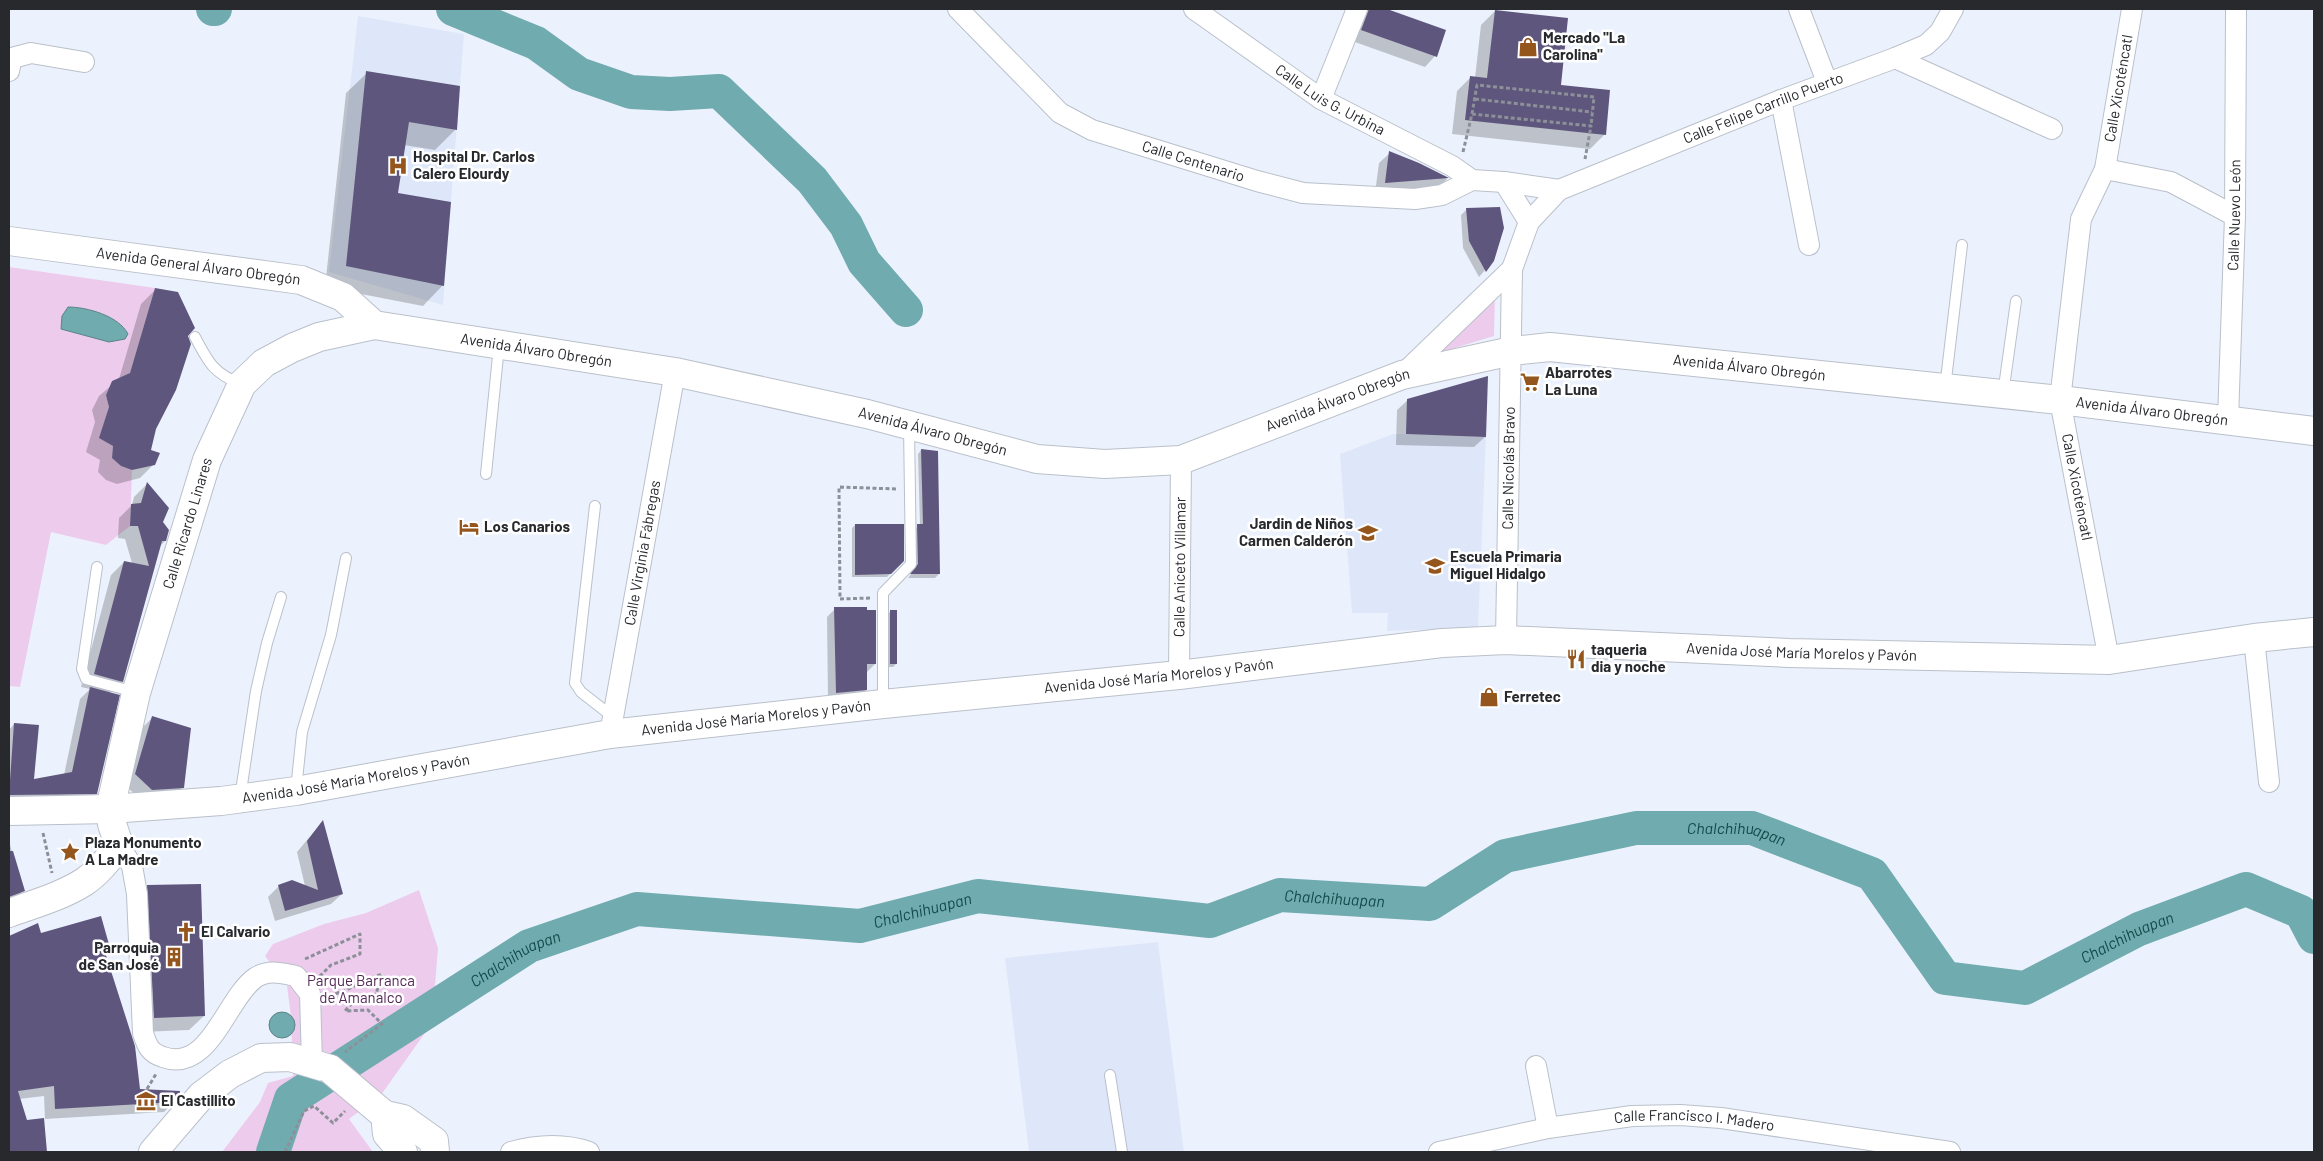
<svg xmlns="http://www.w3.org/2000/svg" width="2323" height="1161" font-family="Barlow,sans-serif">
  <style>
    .built { fill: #dee7f9 }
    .green { fill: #edcbed }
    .water { fill: #70abaf; stroke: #5a8488 }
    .shadow { fill: #0003 }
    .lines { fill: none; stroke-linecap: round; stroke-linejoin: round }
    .river { stroke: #70abaf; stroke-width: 34 }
    .building { fill: #5f567d }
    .lane-casing { stroke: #bac0ca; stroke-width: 12 }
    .street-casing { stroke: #bac0ca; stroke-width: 22 }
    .secondary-casing { stroke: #bac0ca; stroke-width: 30 }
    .primary-casing { stroke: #bac0ca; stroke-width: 30 }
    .path { stroke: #8c9098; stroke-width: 3; stroke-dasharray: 4 2.5; stroke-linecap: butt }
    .lane { stroke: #fff; stroke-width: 10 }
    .street { stroke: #fff; stroke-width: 20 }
    .secondary { stroke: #fff; stroke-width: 28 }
    .primary { stroke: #fff; stroke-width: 28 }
    .secondary-bridge-casing { stroke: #bac0ca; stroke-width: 30; stroke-linecap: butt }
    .secondary-bridge { stroke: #fff; stroke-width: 28 }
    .labels { text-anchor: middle; stroke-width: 5; stroke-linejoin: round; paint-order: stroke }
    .poi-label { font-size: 15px; font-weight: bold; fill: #27292d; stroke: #fff; text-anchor: start }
    .street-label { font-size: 15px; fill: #27292d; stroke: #fff }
    .park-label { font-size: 15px; fill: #542956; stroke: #fff }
    .water-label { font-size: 16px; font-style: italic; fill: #13494c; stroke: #fff }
  </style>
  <rect width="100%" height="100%" fill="#ecf2fd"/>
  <path class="built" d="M 358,16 L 464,34 L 443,305 L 329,272 Z
    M 1393,434 L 1486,437 L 1478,628 L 1387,631 L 1388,613 L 1352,613 L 1340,454 Z
    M 1158,942 L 1184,1152 L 1029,1152 L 1005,958 Z"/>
  <path class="green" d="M 9,267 L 155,288 L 130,373 L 112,381 L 106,394 L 109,407 L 100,437 L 113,446 L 112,458 L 121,466 L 132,470 L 130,526 L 106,545 L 51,532 L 20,687 L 9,686 Z
    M 1495,294 L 1494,336 L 1435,354 Z
    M 419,890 L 438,948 L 432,1023 L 381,1095 L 349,1119 L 373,1152 L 222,1152 L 260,1102 L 268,1083 L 293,1076 L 291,1017 L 286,978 L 277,972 L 265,956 L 273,944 L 324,924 L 366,913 Z"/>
  <path class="water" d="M 68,307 C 87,307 119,316 128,334 L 125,339 L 109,342 L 61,329 L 62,316 Z
    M269 1025a13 13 0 1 1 26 0a13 13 0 1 1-26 0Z"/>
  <path class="shadow" d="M 1366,9 L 1383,9 L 1445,31 L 1435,56 L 1425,67 L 1352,41 Z
    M 1495,11 L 1604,135 L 1590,149 L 1452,134 L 1457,91 L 1471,77 L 1475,78 L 1481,25 Z
    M 367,73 L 459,87 L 455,130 L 435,150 L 404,145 L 397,194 L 443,285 L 423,306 L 325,287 L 346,93 Z
    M 1390,153 L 1419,164 L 1447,179 L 1437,189 L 1375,193 L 1379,163 Z
    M 1467,209 L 1493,261 L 1479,277 L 1463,248 L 1461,215 Z
    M 155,290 L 187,336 L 155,428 L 149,451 L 154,464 L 140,478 L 117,484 L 106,480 L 98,472 L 100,460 L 86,452 L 95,422 L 92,410 L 99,396 L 119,379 L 141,304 Z
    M 1408,400 L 1485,437 L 1474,447 L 1396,445 L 1397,410 Z
    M 921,450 L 939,574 L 935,578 L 908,578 L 915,569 L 914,529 L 920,525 L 918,454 Z
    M 147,484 L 162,522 L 165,541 L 160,546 L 122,681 L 109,694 L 96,793 L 85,804 L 9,805 L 9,730 L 14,724 L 33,781 L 64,775 L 80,699 L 90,689 L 81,687 L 111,575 L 124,562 L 132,563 L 125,539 L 118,538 L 119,518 L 132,505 L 134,497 Z
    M 855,525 L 903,561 L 887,577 L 852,577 L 852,528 Z
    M 835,609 L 875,664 L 867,672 L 866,690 L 857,698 L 828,701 L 827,617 Z
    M 890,612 L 896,664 L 893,667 L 887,667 L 887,615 Z
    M 152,718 L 183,787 L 172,798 L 141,800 L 125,785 L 142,728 Z
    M 322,822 L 342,894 L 331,904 L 275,921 L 268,897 L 279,886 L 305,886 L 297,852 Z
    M 9,841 L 23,891 L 9,903 Z
    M 148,886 L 204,1016 L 189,1030 L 141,1032 L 134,900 Z
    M 37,925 L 40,934 L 108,948 L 104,952 L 139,1090 L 175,1101 L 164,1112 L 45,1119 L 44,1096 L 19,1099 L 26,1121 L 43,1120 L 46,1152 L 9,1152 L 9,937 Z"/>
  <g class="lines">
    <g class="river">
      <path d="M 213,9 L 215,9"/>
      <path d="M 453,9 L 536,43 L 579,74 L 631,92 L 670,94 L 719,91 L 812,180 L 846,225 L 864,262 L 906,310"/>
      <path id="s1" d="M 273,1152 L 291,1099 L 529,946 L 637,909 L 860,926 L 978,896 L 1210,921 L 1280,895 L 1430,904 L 1505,856 L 1636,828 L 1752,828 L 1872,874 L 1945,978 L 2025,988 L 2139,929 L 2246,889 L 2301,912 L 2314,937"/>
    </g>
  </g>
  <path class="building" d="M 1369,9 L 1387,9 L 1446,30 L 1437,57 L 1361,30 Z
    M 1495,10 L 1568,18 L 1561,85 L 1610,90 L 1606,135 L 1465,120 L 1470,76 L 1487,78 Z
    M 366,71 L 460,86 L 457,130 L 409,122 L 398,193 L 451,202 L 444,286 L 346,266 Z
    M 1389,151 L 1419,163 L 1449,178 L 1385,183 Z
    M 1500,207 L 1504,228 L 1494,261 L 1486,272 L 1469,241 L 1466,208 Z
    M 155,288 L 178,292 L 195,328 L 188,336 L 191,344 L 176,390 L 156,429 L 151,450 L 160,453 L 155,465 L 132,470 L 121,466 L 112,458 L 113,446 L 99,438 L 109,407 L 106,395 L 112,381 L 130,373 Z
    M 1488,376 L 1486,437 L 1406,434 L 1407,399 Z
    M 921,449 L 938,451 L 940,574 L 910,574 L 918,564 L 917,524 L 923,524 Z
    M 147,482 L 169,508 L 163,522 L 169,530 L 166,541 L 162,541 L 123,682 L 94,674 L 124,561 L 149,566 L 138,526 L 130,526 L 131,504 L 141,503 Z
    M 855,524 L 904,524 L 904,561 L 891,574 L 855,575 Z
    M 834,607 L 867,607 L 867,610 L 876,610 L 876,664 L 867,664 L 867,690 L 836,693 Z
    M 890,610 L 897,610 L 897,664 L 890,664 Z
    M 90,687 L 120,695 L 97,794 L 9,795 L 14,723 L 39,725 L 34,779 L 72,772 Z
    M 152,716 L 191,728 L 184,788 L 152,790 L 135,774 Z
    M 323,820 L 343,894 L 285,911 L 278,885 L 292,880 L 318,890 L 307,841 Z
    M 9,851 L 13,851 L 25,891 L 9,897 Z
    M 201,884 L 205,1016 L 154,1018 L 147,885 Z
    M 101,916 L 110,948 L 104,949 L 135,1046 L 140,1089 L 180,1091 L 180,1096 L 176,1102 L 55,1109 L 54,1086 L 18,1091 L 27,1120 L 44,1118 L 47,1152 L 9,1152 L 9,936 L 38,923 L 41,933 Z"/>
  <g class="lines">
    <defs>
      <path id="lane" d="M 195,337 C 208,362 214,374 241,384
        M 1945,388 L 1962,245
        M 2003,394 L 2016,301
        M 486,474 L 499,346
        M 595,506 L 575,683 L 581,692 L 613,717
        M 97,567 L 82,669 L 86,679 L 135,692
        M 883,703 L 883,593 L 911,564 L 909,426
        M 296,790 L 302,732 L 331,635 L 346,558
        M 240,798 L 256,691 L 267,643 L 281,597
        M 1110,1075 L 1122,1152"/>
      <g id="street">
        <path id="s2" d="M 958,9 L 1060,113 L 1092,130 L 1257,181 L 1303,193 L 1415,199 L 1442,195 L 1472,180 L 1504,182 L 1559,190"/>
        <path id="s3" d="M 1194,9 L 1321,99 L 1452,166 L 1472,180"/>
        <path d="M 1799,9 L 1827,82"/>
        <path d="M 1895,58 L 2052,129"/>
        <path d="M 9,71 L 12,58 L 31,53 L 84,62"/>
        <path d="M 1321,99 L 1357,9"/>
        <path d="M 1781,100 L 1809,245"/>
        <path d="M 2105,169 L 2171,182 L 2235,216"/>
        <path d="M 1504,182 L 1529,222"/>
        <path d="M 1402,375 L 1512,269"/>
        <path id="s4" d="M 2228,420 L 2235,216 L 2236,9"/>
        <path d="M 2254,638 L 2269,782"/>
        <path id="s5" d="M 1506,640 L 1512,269 L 1529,222 L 1559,190 L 1781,100 L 1895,58 L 1926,45 L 1940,32 L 1953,9"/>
        <path id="s6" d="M 2109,660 L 2060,400 L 2081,219 L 2105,169 L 2132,9"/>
        <path id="s7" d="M 1179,675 L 1181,460"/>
        <path id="s8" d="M 610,734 L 675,372"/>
        <path d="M 119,845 L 132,866 L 137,894 L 143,1033 C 147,1046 150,1053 163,1057 C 209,1074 226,999 255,978 C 268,969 281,973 296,976 L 310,994 L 312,1062"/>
        <path d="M 1536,1066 L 1548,1128"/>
        <path d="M 511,1152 C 537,1145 563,1143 589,1152"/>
        <path id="s9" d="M 1439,1152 L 1548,1128 L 1632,1116 L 1680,1115 L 1721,1118 L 1950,1152"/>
      </g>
      <g id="secondary">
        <path id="s10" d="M 9,913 C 34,904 62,896 84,882 C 99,872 109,858 119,845 L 112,824 L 110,809 L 136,693 L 207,460 L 242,384 L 264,363 L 292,348 L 319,337 L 374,325"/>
        <path d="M 381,1112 L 385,1115 L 403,1119 L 434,1141 L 435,1152"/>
        <path d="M 385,1115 L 387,1134 L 403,1152"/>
        <path d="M 153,1152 L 201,1096 L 230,1074 L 261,1058 L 290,1057 L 330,1069"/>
      </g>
      <g id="primary">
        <path id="s11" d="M 9,241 L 301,280 L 343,297 L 374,325 L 675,372 L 867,414 L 1037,459 L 1105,464 L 1181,460 L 1402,375 L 1512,351 L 1550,347 L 2060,400 L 2314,431"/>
        <path id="s12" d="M 9,811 L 110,809 L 221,801 L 296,791 L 610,734 L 883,704 L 1179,675 L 1442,643 L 1506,640 L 1789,653 L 2109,660 L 2254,638 L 2314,632"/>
      </g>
    </defs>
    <use href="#lane" class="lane-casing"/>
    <use href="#street" class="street-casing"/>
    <use href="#secondary" class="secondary-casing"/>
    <use href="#primary" class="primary-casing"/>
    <path class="path" d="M 1475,99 L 1592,112
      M 1472,114 L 1477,85 L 1594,97 L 1591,126
      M 1463,152 L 1472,114 L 1591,126 L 1585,159
      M 870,598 L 840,599 L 839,487 L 897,489
      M 43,833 L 52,873
      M 305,959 L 360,934 L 360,954 L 331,965 L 319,977
      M 329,995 C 348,992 363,980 382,974 L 376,994 L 355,1000 L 345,1011 L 368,1010 L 382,1024 L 345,1052
      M 147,1089 L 156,1074
      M 285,1152 L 304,1111 L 314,1106 L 333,1123 L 345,1111"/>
    <use href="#lane" class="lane"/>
    <use href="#street" class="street"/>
    <use href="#secondary" class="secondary"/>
    <use href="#primary" class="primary"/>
    <defs>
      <path id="secondary-bridge" d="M 330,1069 L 381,1112"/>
    </defs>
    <use href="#secondary-bridge" class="secondary-bridge-casing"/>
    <use href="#secondary-bridge" class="secondary-bridge"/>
  </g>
  <defs>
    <symbol id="shop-bare" viewBox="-9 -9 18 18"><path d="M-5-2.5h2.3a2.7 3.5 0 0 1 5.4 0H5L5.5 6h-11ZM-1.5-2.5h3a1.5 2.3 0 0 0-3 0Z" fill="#94561c" stroke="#fff" stroke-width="2.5" paint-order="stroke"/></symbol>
    <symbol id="hospital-bare" viewBox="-9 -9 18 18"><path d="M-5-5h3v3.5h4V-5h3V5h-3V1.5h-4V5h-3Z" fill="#94561c" stroke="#fff" stroke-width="2.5" paint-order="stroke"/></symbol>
    <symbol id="supermarket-bare" viewBox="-9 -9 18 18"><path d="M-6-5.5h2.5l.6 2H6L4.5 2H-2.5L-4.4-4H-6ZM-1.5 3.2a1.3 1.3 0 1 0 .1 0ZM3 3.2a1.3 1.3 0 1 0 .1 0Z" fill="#94561c" stroke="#fff" stroke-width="2.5" paint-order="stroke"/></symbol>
    <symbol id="hotel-bare" viewBox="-9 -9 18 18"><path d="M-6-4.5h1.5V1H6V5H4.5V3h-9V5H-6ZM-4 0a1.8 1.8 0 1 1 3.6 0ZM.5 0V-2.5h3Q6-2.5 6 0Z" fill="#94561c" stroke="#fff" stroke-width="2.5" paint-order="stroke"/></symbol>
    <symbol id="school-bare" viewBox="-9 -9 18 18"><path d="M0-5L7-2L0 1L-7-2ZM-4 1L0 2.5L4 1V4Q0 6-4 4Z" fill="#94561c" stroke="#fff" stroke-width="2.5" paint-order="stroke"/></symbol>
    <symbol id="restaurant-bare" viewBox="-9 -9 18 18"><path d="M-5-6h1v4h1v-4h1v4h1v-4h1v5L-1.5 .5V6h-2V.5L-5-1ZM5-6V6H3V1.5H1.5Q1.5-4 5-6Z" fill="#94561c" stroke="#fff" stroke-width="2.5" paint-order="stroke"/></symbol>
    <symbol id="sight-bare" viewBox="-9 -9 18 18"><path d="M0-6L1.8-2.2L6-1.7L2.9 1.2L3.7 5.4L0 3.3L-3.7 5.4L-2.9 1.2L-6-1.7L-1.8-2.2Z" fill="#94561c" stroke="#fff" stroke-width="2.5" paint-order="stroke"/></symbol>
    <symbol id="church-bare" viewBox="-9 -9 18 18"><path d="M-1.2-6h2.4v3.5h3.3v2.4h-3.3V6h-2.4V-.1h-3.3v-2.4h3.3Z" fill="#94561c" stroke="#fff" stroke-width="2.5" paint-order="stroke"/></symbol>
    <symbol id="building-bare" viewBox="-9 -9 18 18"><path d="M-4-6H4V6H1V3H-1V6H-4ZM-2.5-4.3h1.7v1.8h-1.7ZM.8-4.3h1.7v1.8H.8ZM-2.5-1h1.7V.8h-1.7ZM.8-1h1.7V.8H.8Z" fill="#94561c" stroke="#fff" stroke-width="2.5" paint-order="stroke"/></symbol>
    <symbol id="museum-bare" viewBox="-9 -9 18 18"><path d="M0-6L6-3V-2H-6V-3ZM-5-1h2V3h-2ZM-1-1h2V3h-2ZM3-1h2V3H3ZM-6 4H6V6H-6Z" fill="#94561c" stroke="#fff" stroke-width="2.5" paint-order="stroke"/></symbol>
  </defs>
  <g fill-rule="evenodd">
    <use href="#shop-bare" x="1514" y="33" width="28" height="28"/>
    <use href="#hospital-bare" x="384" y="152" width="28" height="28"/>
    <use href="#supermarket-bare" x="1516" y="368" width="28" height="28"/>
    <use href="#hotel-bare" x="455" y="513" width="28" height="28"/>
    <use href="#school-bare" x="1354" y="519" width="28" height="28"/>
    <use href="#school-bare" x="1421" y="552" width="28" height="28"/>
    <use href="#restaurant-bare" x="1562" y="645" width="28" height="28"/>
    <use href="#shop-bare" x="1475" y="683" width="28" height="28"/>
    <use href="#sight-bare" x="56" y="838" width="28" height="28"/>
    <use href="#church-bare" x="172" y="918" width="28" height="28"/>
    <use href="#building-bare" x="160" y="943" width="28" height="28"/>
    <use href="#museum-bare" x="132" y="1087" width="28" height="28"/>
  </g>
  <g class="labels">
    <g class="poi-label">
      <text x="1543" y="43">Mercado "La<tspan x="1543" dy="17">Carolina"</tspan></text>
      <text x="413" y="162">Hospital Dr. Carlos<tspan x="413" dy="17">Calero Elourdy</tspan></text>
      <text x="1545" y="378">Abarrotes<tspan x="1545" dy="17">La Luna</tspan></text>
      <text x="1353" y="529" text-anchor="end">Jardin de Niños<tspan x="1353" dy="17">Carmen Calderón</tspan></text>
      <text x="484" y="532">Los Canarios</text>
      <text x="1450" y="562">Escuela Primaria<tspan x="1450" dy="17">Miguel Hidalgo</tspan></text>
      <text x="1591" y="655">taqueria<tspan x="1591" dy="17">dia y noche</tspan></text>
      <text x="1504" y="702">Ferretec</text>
      <text x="85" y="848">Plaza Monumento<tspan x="85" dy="17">A La Madre</tspan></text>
      <text x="201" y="937">El Calvario</text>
      <text x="159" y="953" text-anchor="end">Parroquia<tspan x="159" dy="17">de San José</tspan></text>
      <text x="161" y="1106">El Castillito</text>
    </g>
    <g class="street-label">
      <text dy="5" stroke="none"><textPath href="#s6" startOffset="584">Calle Xicoténcatl</textPath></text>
      <text dy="5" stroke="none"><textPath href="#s3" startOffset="164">Calle Luis G. Urbina</textPath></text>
      <text dy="5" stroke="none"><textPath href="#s5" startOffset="685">Calle Felipe Carrillo Puerto</textPath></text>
      <text dy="5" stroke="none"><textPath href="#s2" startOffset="288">Calle Centenario</textPath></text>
      <text dy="5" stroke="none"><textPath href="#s4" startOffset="205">Calle Nuevo León</textPath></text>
      <text dy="5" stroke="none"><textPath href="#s11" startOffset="191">Avenida General Álvaro Obregón</textPath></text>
      <text dy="5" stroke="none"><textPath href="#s11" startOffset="546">Avenida Álvaro Obregón</textPath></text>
      <text dy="5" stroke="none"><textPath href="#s11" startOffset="1791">Avenida Álvaro Obregón</textPath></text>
      <text dy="5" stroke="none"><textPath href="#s11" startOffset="1371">Avenida Álvaro Obregón</textPath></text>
      <text dy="5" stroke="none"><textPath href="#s11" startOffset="2196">Avenida Álvaro Obregón</textPath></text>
      <text dy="5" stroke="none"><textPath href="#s11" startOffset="951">Avenida Álvaro Obregón</textPath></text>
      <text dy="5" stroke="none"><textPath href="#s5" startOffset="172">Calle Nicolás Bravo</textPath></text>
      <text transform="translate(2077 487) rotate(79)" y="5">Calle Xicoténcatl</text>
      <text dy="5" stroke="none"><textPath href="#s10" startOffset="466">Calle Ricardo Linares</textPath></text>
      <text dy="5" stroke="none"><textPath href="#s8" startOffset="184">Calle Virginia Fábregas</textPath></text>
      <text dy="5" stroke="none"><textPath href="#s7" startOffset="108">Calle Aniceto Villamar</textPath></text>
      <text dy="5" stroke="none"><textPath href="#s12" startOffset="1804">Avenida José María Morelos y Pavón</textPath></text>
      <text dy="5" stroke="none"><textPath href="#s12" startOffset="1159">Avenida José María Morelos y Pavón</textPath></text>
      <text dy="5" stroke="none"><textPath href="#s12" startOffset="754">Avenida José María Morelos y Pavón</textPath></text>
      <text dy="5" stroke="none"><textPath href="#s12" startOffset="349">Avenida José María Morelos y Pavón</textPath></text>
      <text dy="5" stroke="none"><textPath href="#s9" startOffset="259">Calle Francisco I. Madero</textPath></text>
    </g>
    <g class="park-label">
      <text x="361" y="986">Parque Barranca<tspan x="361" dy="17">de Amanalco</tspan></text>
    </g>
    <g class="water-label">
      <text dy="6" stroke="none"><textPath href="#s1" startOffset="1581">Chalchihuapan</textPath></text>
      <text dy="6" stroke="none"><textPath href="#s1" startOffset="1161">Chalchihuapan</textPath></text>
      <text dy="6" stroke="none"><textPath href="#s1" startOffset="741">Chalchihuapan</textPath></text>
      <text dy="6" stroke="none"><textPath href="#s1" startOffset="2046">Chalchihuapan</textPath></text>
      <text dy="6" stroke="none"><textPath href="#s1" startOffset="321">Chalchihuapan</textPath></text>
    </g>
  </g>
  <rect width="2323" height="1161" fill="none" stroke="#27292d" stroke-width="20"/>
</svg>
